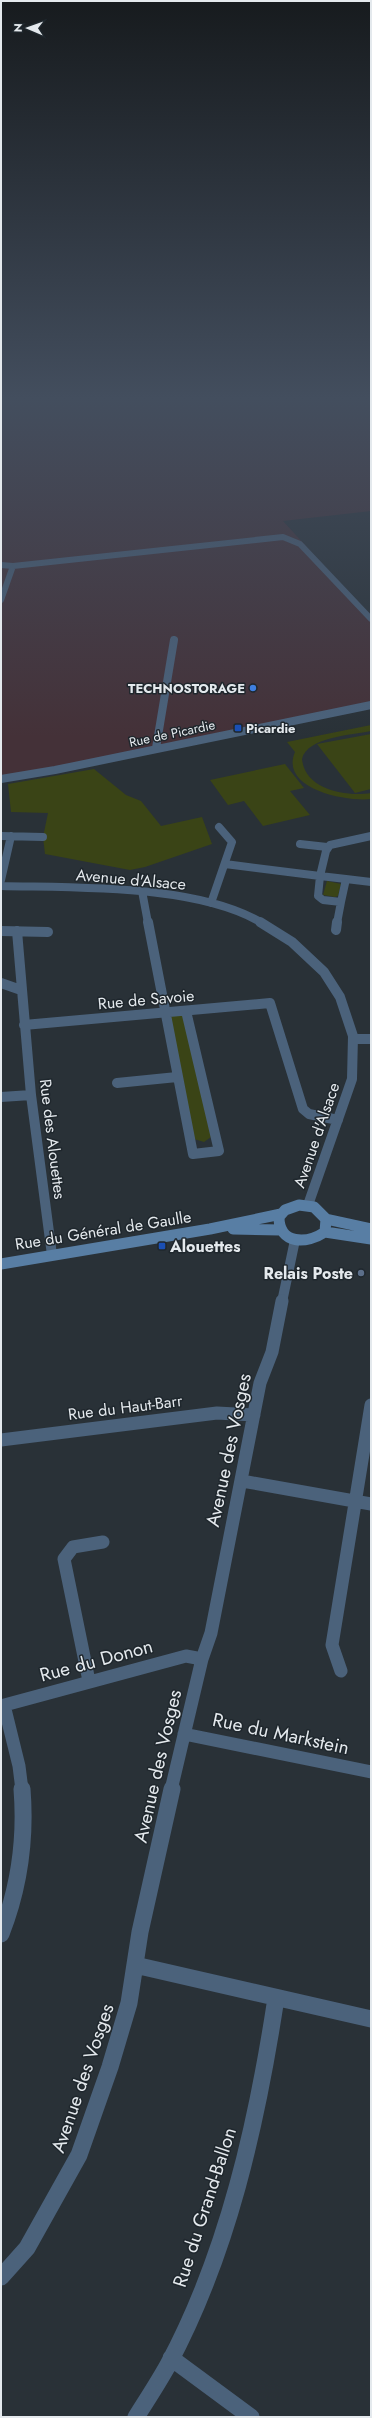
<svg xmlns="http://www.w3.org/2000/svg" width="372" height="2418" font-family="Jost,sans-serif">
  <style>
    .industrial { fill: #443138 }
    .green { fill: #3a4416 }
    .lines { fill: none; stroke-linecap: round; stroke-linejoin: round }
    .street-far4 { stroke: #4b627b; stroke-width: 6 }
    .street-far3 { stroke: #4b627b; stroke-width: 8 }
    .street-far2 { stroke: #4b627b; stroke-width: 10 }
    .street-far1 { stroke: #4b627b; stroke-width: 13 }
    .street { stroke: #4b627b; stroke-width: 17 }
    .secondary { stroke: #587ea4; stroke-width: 11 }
    .shop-dot { fill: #3f7fe0; stroke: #1f272d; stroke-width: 1.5 }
    .transit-dot { fill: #1a4fb4; stroke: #1f272d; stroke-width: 1.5 }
    .service-dot { fill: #5c6f8a; stroke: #1f272d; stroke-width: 1.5 }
    .labels { text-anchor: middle; stroke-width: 3; stroke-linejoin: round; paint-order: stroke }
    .far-poi-label { font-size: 13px; font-weight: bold; fill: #e4e9ed; stroke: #1f272d; text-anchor: end }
    .far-street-label { font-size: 13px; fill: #e4e9ed; stroke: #1f272d }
    .street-label { font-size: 16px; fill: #e4e9ed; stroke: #1f272d }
    .poi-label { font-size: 16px; font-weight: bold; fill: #e4e9ed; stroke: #1f272d; text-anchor: start }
    .near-street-label { font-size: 19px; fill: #e4e9ed; stroke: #1f272d }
  </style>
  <rect width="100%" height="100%" fill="#293137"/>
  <path class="industrial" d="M 1,399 L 371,399 L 371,511 L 283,521 L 371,617 L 371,705 L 1,779 Z"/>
  <path class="green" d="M 371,725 L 371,731 C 352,735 307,737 302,759 C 305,790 346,797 371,793 L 371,799 C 347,802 279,789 295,752 L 287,742 Z
    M 371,734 L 371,789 L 355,793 L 317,744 Z
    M 285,764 L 304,788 L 290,791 L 310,815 L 263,826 L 244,801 L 228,805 L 210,780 Z
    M 94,769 L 126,795 L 141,801 L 161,826 L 202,817 L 212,844 L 145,867 L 130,870 L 45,854 L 43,837 L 48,813 L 11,812 L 8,784 Z
    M 327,881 L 341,884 L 338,896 L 335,897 L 323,895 Z
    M 173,1015 L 184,1016 L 211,1137 L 204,1142 L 194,1139 L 170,1018 Z"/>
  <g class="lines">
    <path class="street-far4" d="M 1,565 L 13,566 L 283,537 L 300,544 L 371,619
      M 1,600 L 13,566"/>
    <path class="street-far3" d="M 156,748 L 174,640
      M 1,779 L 55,770 L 371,705
      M 1,836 L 43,837
      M 300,844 L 327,847
      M 225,864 L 320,876 L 326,851 L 330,845 L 371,836
      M 320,876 L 346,879 L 341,902 L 323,900 L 318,896 Z
      M 346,879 L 371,882
      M 1,880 L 11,836
      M 1,886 C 76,888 197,884 262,923
      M 142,891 L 148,923
      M 211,903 L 232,842 L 219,827
      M 337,923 L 341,902"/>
    <path class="street-far2" d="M 148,922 L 193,1154 L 219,1151 L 186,1011
      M 260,922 L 292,942 L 324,972 L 340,997 L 353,1036 L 352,1079 L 308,1205
      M 336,930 L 337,922
      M 1,931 L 48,932
      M 17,931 L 31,1095 L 52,1255
      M 1,983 L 21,990
      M 24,1025 L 270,1003 L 303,1109 L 309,1114 L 338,1120
      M 354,1039 L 371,1039
      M 117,1083 L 177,1077
      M 1,1097 L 31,1095
      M 282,1302 L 295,1240"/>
    <path class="street-far1" d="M 1,1440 L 217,1413 L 254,1415
      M 242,1481 L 371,1504
      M 341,1671 L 332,1645 L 371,1405
      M 89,1681 L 64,1559 L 73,1547 L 103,1542
      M 4,1705 L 19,1766 L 22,1790
      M 1,1706 L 186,1656 L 202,1659
      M 184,1734 L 371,1772
      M 171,1790 L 202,1659 L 211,1633 L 260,1383 L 272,1352 L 282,1301"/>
    <path class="street" d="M 1,1934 C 19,1888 26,1839 22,1789
      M 135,1965 L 371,2019
      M 1,2277 L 27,2248 L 79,2155 L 110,2067 L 129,2003 L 140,1932 L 172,1789
      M 171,2358 L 251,2417
      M 136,2417 C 147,2400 158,2383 168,2365 C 228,2253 257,2123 276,1998"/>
    <path class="secondary" d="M 299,1205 L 314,1207 L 326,1219 L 325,1232 C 307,1244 279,1245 279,1217 L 285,1210 Z
      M 326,1219 L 371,1229
      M 233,1229 L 280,1230
      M 325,1232 L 371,1239
      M 1,1264 L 210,1229 L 281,1214"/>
  </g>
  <linearGradient id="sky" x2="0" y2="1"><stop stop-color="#171b1e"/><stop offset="0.54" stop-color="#434e5e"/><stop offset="1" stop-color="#434e5e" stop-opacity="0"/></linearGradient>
  <rect width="372" height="737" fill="url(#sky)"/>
  <circle class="shop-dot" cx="253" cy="688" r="4"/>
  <g class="transit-dot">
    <rect x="234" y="724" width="8" height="8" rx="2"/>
    <rect x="158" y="1242" width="8" height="8" rx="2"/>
  </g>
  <circle class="service-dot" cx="361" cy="1273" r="4"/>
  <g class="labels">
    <g class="far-poi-label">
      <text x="245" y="693">TECHNOSTORAGE</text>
      <text x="246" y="733" text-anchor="start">Picardie</text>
    </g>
    <g class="far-street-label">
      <text transform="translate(172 733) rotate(-12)" y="5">Rue de Picardie</text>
    </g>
    <g class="street-label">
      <text transform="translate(131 879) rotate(5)" y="6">Avenue d'Alsace</text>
      <text transform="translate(146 999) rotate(-5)" y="6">Rue de Savoie</text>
      <text transform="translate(316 1135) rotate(-71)" y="6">Avenue d'Alsace</text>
      <text transform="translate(53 1139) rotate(83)" y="6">Rue des Alouettes</text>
      <text transform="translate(103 1230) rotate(-9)" y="6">Rue du Général de Gaulle</text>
      <text transform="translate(125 1407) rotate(-7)" y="6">Rue du Haut-Barr</text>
    </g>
    <g class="poi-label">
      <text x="170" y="1252">Alouettes</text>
      <text x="353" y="1279" text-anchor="end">Relais Poste</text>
    </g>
    <g class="near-street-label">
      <text transform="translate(228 1450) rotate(-78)" y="7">Avenue des Vosges</text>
      <text transform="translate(96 1660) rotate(-15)" y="7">Rue du Donon</text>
      <text transform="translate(281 1733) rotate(12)" y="7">Rue du Markstein</text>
      <text transform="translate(157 1766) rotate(-77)" y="7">Avenue des Vosges</text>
      <text transform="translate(82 2078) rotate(-71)" y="7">Avenue des Vosges</text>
      <text transform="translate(204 2207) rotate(-72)" y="7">Rue du Grand-Ballon</text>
    </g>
  </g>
  <rect width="372" height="2418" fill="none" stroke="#e4e9ed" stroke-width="4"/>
  <g transform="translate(28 28) rotate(272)" stroke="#1f272d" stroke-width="3" paint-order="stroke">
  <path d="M0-3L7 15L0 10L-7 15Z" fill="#e4e9ed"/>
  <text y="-6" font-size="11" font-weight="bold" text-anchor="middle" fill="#e4e9ed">N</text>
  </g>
</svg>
